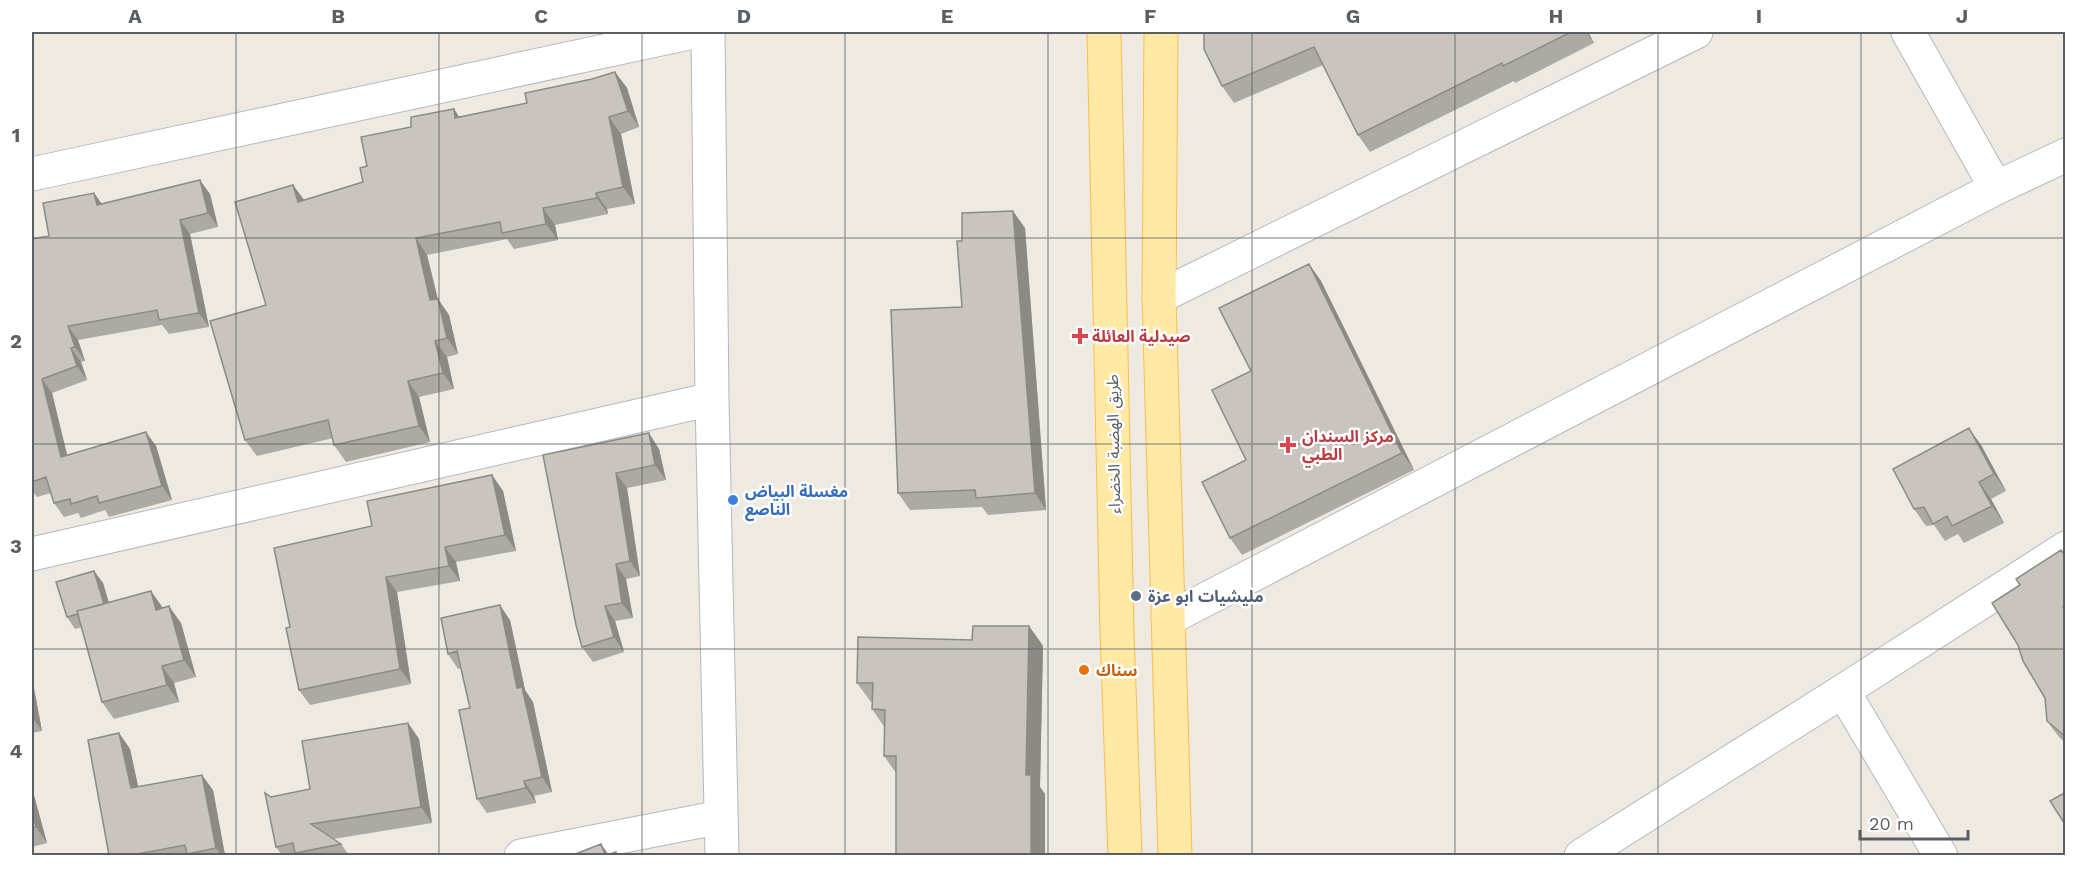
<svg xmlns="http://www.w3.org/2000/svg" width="2097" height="887" font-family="'Work Sans','Noto Sans Arabic',sans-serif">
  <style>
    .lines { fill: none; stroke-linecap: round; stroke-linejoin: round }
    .minor-casing { stroke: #b4b8bd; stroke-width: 35 }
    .major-casing { stroke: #fdbd4b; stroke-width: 35 }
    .minor { stroke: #fff; stroke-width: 33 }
    .major { stroke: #ffe9a5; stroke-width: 33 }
    .wall { fill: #ada9a3 }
    .shaded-wall { fill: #8d8a85 }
    .building { fill: #c9c5be; stroke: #8d8a85; stroke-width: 1.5 }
    .grid { fill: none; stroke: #5a5f63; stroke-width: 1.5; stroke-opacity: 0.55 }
    .health-dot { fill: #e0444e; stroke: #fff; stroke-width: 2 }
    .shop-dot { fill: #3f7fe0; stroke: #fff; stroke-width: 2 }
    .service-dot { fill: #5c6f8a; stroke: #fff; stroke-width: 2 }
    .food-dot { fill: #e8710a; stroke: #fff; stroke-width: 2 }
    .labels { text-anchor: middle; stroke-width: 5; stroke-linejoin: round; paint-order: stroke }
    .health-label { font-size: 16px; font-weight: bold; fill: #be3a42; stroke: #fff; text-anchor: start }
    .street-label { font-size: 16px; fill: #5a5f63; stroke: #fff }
    .shop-label { font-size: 16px; font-weight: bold; fill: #366cbe; stroke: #fff; text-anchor: start }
    .service-label { font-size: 16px; font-weight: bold; fill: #4e5e75; stroke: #fff; text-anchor: start }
    .food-label { font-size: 16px; font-weight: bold; fill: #c56008; stroke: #fff; text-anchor: start }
    .neatline { fill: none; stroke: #5a5f63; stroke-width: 2 }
    .grid-label { font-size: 20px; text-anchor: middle; font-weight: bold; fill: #5a5f63 }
  </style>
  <rect width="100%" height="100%" fill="#eeeae1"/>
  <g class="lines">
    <defs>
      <path id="minor" d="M 708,32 L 712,399 L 722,856
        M 1908,32 L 1996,188
        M 32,174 L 693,32
        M 1159,297 L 1696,32
        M 32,554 L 712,399
        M 1168,619 L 1996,188 L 2066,155
        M 1843,691 L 1941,856
        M 521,856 L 721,817
        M 1581,856 L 1843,691 L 2066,548"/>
      <path id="major" d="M 1104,32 L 1117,632 L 1125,856
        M 1161,32 L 1159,297 L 1175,856"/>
    </defs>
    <use href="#minor" class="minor-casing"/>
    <use href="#major" class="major-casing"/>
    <use href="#minor" class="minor"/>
    <use href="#major" class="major"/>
  </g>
  <path class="wall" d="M 1204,32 L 1588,32 L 1594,43 L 1515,83 L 1514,81 L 1370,152 L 1358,135 L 1323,65 L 1234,103 L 1222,86 Z
    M 615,72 L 627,88 L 639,127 L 621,134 L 635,204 L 607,209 L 608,214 L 555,225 L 558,240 L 514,249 L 507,239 L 427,255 L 438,299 L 449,315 L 458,354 L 447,357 L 454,389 L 419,397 L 430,442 L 346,462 L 334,445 L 333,438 L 257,456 L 245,440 L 266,305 L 304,200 L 363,182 L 367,166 L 411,127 L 454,109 L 459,117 L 527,103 L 592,79 Z
    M 94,193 L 101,204 L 210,194 L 218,227 L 190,234 L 209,327 L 169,334 L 162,325 L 78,340 L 85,361 L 81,362 L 87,380 L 52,393 L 67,455 L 156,446 L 172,500 L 109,517 L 105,510 L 81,518 L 78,513 L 64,517 L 54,503 L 51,493 L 37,497 L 32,490 L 32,239 L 49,236 Z
    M 1025,228 L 1046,510 L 988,515 L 982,507 L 910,510 L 898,493 L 962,307 L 962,241 Z
    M 1309,264 L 1321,281 L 1414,470 L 1242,555 L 1230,538 L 1246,460 L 1251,371 Z
    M 1981,445 L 2006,491 L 1991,499 L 2004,523 L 1964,543 L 1958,534 L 1945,541 L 1934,525 L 1926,526 L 1914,509 Z
    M 659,449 L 666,480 L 627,488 L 640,576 L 626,579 L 633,618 L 615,621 L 624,652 L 593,662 L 582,647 L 543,455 Z
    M 492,475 L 503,491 L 516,551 L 456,562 L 460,581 L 397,592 L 411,684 L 310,705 L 299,690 L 290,627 L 372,526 Z
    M 2066,556 L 2066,743 L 2059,737 L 2047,721 L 2045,698 L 2020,585 Z
    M 94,571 L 103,583 L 109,602 L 163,608 L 181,623 L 196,677 L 174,683 L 179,702 L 114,719 L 102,702 L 82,627 L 75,629 L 67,617 Z
    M 510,620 L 525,690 L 533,702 L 552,792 L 534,796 L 536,803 L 487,813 L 477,799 L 470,708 L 461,668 L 458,669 L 448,654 Z
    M 1029,626 L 1043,646 L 1040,787 L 1045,794 L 1045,855 L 889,855 L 896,855 L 896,773 L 884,756 L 885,728 L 872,709 L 872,702 L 871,702 L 857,683 L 972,640 Z
    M 32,678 L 42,731 L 32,733 Z
    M 408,723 L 419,739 L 432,823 L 333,839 L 341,844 L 349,855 L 282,855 L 276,847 L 310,789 Z
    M 119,733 L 130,749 L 138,787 L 213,790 L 225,855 L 109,855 Z
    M 32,788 L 47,843 L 32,847 Z"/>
  <path class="shaded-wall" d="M 1586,32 L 1588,32 L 1594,43 Z
    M 615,72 L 627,88 L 639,127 L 628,111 Z
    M 454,109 L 465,126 L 455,118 Z
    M 609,117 L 621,134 L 635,204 L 623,187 Z
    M 200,180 L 210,194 L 218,227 L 208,213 Z
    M 293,185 L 305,201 L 298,202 Z
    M 94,193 L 104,207 L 97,205 Z
    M 596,193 L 607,209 L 608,214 L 597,198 Z
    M 543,208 L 555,225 L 558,240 L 546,224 Z
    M 1013,211 L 1025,228 L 1046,510 L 1035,493 Z
    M 180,220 L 190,234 L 209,327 L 199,313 Z
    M 416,238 L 427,255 L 442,317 L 430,300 Z
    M 1309,264 L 1321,281 L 1414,470 L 1402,453 Z
    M 438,299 L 449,315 L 458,354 L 447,338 Z
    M 68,326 L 78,340 L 85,361 L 75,347 Z
    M 435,341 L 447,357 L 454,389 L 443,373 Z
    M 71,348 L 81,362 L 87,380 L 77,366 Z
    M 42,379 L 52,393 L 71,471 L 61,457 Z
    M 408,381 L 419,397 L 430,442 L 419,426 Z
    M 1969,428 L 1981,445 L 2006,491 L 1994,474 Z
    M 146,432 L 156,446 L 172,500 L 162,486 Z
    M 649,433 L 659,449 L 666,480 L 655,465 Z
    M 616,473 L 627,488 L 640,576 L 630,561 Z
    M 492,475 L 503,491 L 516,551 L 505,535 Z
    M 1979,482 L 1991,499 L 2004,523 L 1992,506 Z
    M 445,547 L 456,562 L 460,581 L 449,566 Z
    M 616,564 L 626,579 L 633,618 L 622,603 Z
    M 94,571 L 103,583 L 113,619 L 105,606 Z
    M 386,577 L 397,592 L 411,684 L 400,669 Z
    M 151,591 L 163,608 L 156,610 Z
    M 500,605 L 510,620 L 525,690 L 533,702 L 552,792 L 542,777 L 517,688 Z
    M 169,606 L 181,623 L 196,677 L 184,660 Z
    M 605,606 L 615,621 L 624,652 L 614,637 Z
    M 1029,626 L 1043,646 L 1040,787 L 1045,794 L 1045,855 L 1031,855 L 1026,775 Z
    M 162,666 L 174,683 L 179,702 L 167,685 Z
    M 32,678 L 42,731 L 32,717 Z
    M 408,723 L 419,739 L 432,823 L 421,807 Z
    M 119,733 L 130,749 L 142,804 L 131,788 Z
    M 202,775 L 213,790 L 225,855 L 221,855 L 216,848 Z
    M 524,781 L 534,796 L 536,803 L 526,788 Z
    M 32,788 L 47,843 L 36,827 L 32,810 Z
    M 601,844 L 609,855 L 605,855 Z"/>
  <path class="building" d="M 1204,32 L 1571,32 L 1503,66 L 1502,63 L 1358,135 L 1314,47 L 1222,86 L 1204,49 Z
    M 615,72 L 628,111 L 609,117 L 623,187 L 596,193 L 597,198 L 543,208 L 546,224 L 502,233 L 500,222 L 416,238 L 430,300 L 438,299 L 447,338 L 435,341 L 443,373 L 408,381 L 419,426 L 334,445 L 328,420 L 245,440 L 210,321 L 266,305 L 235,202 L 293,185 L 298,202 L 363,182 L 360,168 L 367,166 L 361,137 L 411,127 L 411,117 L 454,109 L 455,118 L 527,103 L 525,93 L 592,79 Z
    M 200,180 L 208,213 L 180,220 L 199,313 L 159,320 L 157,310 L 68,326 L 75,347 L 71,348 L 77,366 L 42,379 L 61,457 L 146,432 L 162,486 L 99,503 L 97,496 L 71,504 L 70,499 L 54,503 L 46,477 L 32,482 L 32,239 L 49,236 L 43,203 L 94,193 L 97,205 Z
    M 1013,211 L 1035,493 L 976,498 L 975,490 L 898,493 L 891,310 L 962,307 L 957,241 L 962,241 L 962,213 Z
    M 1309,264 L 1402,453 L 1230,538 L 1202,482 L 1246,460 L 1212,390 L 1251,371 L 1219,308 Z
    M 1969,428 L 1994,474 L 1979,482 L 1992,506 L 1952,526 L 1947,516 L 1933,524 L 1924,507 L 1914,509 L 1893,469 Z
    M 649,433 L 655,465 L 616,473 L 630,561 L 616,564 L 622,603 L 605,606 L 614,637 L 582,647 L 576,625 L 543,455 Z
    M 492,475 L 505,535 L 445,547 L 449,566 L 386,577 L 400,669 L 299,690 L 286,628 L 290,627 L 274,548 L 372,526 L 367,501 Z
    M 2061,550 L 2066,557 L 2066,606 L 2063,607 L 2066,609 L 2066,737 L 2047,721 L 2045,698 L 2023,661 L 2018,645 L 1992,603 L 2020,585 L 2016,579 Z
    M 94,571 L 104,604 L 77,611 L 78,614 L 67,617 L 56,582 Z
    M 151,591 L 156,610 L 169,606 L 184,660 L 162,666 L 167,685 L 102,702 L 77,611 Z
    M 500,605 L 517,688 L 522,687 L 542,777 L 524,781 L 526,788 L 477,799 L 459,710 L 470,708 L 457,651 L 448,654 L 441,618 Z
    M 973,626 L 1029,626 L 1026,775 L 1031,775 L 1031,855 L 889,855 L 896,855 L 896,756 L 884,756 L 885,710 L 872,709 L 873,683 L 857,683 L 858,637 L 972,640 Z
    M 408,723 L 421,807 L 311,824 L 341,844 L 295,853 L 293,843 L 276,847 L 265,793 L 271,797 L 310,789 L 302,741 Z
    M 119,733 L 131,788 L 202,775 L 216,848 L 187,854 L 185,845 L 132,855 L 109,855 L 88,740 Z
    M 2066,792 L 2066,826 L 2050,801 Z
    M 32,810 L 36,827 L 32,828 Z
    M 601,844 L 605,855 L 573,855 Z
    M 616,852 L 617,855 L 607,855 Z"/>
  <path class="grid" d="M 236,32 L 236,856M 439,32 L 439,856M 642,32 L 642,856M 845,32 L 845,856M 1048,32 L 1048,856M 1252,32 L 1252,856M 1455,32 L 1455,856M 1658,32 L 1658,856M 1861,32 L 1861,856M 32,238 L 2066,238M 32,444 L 2066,444M 32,649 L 2066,649"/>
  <g class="health-dot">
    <path d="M1077 327h6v6h6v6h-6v6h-6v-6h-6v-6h6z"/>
    <path d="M1285 436h6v6h6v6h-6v6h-6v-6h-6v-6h6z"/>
  </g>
  <circle class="shop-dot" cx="733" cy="500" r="6"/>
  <circle class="service-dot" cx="1136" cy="596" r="6"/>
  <circle class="food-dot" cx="1084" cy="670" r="6"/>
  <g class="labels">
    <g class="health-label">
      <text x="1092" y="342">صيدلية العائلة</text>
      <text x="1302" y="442">مركز السندان<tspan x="1302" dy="18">الطبي</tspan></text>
    </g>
    <g class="street-label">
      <text transform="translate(1113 444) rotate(-91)" y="6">طريق الهضبة الخضراء</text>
    </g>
    <g class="shop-label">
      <text x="745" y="497">مغسلة البياض<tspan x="745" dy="18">الناصع</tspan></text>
    </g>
    <g class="service-label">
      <text x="1148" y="602">مليشيات ابو عزة</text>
    </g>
    <g class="food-label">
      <text x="1096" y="676">سناك</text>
    </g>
  </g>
  <rect width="2097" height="887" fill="none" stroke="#ffffff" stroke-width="66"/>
  <path d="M1860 830v9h108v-9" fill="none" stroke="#5a5f63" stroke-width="3"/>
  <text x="1869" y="830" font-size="18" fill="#5a5f63" stroke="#ffffff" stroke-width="4.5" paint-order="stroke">20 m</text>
  <rect x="33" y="33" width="2031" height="821" class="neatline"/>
  <g class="grid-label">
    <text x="135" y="23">A</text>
    <text x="338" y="23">B</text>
    <text x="541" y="23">C</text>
    <text x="744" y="23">D</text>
    <text x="947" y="23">E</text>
    <text x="1150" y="23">F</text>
    <text x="1353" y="23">G</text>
    <text x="1556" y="23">H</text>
    <text x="1759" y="23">I</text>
    <text x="1962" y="23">J</text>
    <text x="16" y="142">1</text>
    <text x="16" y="348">2</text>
    <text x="16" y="553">3</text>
    <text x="16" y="758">4</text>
  </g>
</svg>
